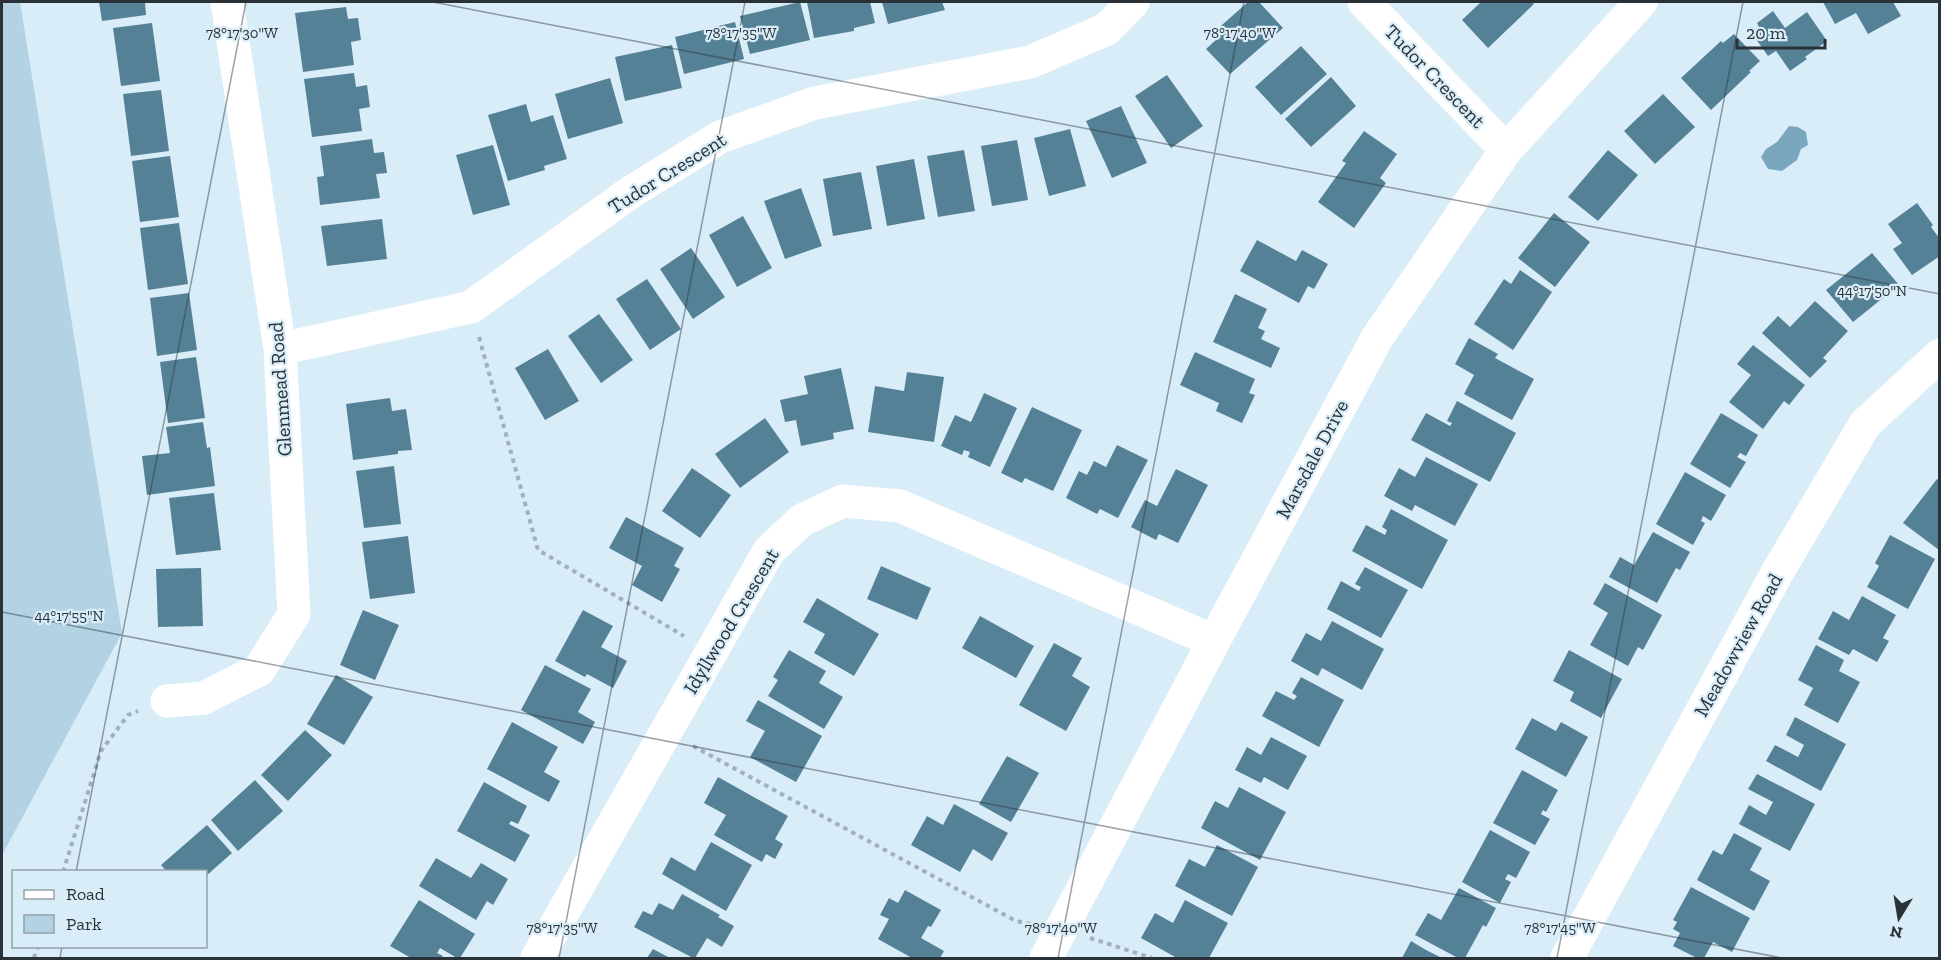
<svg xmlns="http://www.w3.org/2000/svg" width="1941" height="960" font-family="'Zilla Slab',serif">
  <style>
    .green { fill: #b3d3e5 }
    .water { fill: #7aa7be }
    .building { fill: #558197 }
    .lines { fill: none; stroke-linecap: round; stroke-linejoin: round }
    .path { stroke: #a1b1bb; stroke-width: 4; stroke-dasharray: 4.5 4.5; stroke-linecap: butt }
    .minor { stroke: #fff; stroke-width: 33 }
    .ticks { fill: none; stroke: #2a3237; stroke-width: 1.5; stroke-opacity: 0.45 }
    .labels { text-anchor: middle; stroke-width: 4.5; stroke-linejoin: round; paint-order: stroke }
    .street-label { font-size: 20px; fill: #2a3237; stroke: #d9edf9 }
    .ticks-label { font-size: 15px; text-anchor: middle; fill: #2a3237; stroke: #d9edf9; stroke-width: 4.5; stroke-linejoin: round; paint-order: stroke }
  </style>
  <rect width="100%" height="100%" fill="#d9edf9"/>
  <path class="green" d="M 2,2 L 20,2 L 122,633 L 2,855 Z"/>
  <path class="water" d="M 1789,126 L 1798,127 L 1806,132 L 1808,145 L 1801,149 L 1797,160 L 1782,171 L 1768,169 L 1761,157 L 1766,149 L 1777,142 Z"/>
  <path class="building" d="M 99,2 L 145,2 L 146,15 L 102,21 Z
    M 800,2 L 810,40 L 750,54 L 740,16 Z
    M 807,2 L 870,2 L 875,23 L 854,28 L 854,31 L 814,38 Z
    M 882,2 L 942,2 L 945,10 L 888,24 Z
    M 1248,2 L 1259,2 L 1283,28 L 1230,74 L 1206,49 L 1218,38 L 1214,32 Z
    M 1481,2 L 1531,2 L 1534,4 L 1488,48 L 1462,20 Z
    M 1823,2 L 1893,2 L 1901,16 L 1868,34 L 1856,13 L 1835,24 Z
    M 346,7 L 348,19 L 358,18 L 361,40 L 351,42 L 354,65 L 303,72 L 295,13 Z
    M 1773,11 L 1785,28 L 1807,12 L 1827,41 L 1805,57 L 1807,59 L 1790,71 L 1776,51 L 1768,56 L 1751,32 L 1759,27 L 1757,23 Z
    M 735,22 L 744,59 L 684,74 L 675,37 Z
    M 152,23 L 160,81 L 121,86 L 113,28 Z
    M 1734,34 L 1760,61 L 1749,71 L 1751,72 L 1711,110 L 1681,78 L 1721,41 L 1723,43 Z
    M 672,45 L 682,88 L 625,101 L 615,57 Z
    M 1301,46 L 1327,74 L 1281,115 L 1255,87 Z
    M 354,73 L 356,87 L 367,85 L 370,107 L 359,109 L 362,131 L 312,137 L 304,79 Z
    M 1167,75 L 1203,126 L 1171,148 L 1135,96 Z
    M 1331,77 L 1356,106 L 1311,147 L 1285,119 Z
    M 610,78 L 623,123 L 568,139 L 555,94 Z
    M 161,90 L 169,151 L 131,156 L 123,94 Z
    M 1663,94 L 1695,127 L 1655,164 L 1624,131 Z
    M 526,104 L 531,122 L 553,115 L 567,159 L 544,166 L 545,170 L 508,181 L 488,115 Z
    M 1121,106 L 1147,163 L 1112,178 L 1086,121 Z
    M 1070,129 L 1086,186 L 1049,196 L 1034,138 Z
    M 1364,131 L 1397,154 L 1380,178 L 1386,183 L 1354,228 L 1318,202 L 1346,163 L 1342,161 Z
    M 372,139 L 374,153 L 384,152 L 387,173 L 376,174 L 380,198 L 320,205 L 317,177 L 324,176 L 320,146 Z
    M 1017,140 L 1028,200 L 992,206 L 981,146 Z
    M 493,145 L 510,205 L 473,215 L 456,155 Z
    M 964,150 L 975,211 L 938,217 L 927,156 Z
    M 1608,150 L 1638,175 L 1598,221 L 1568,197 Z
    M 170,156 L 179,217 L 140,222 L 132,161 Z
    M 914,159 L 925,219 L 887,226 L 876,166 Z
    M 861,172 L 872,229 L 833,236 L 823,179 Z
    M 801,188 L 822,246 L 785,259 L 764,201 Z
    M 1917,203 L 1933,225 L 1931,227 L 1940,239 L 1940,256 L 1912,275 L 1893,249 L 1902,243 L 1888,224 Z
    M 1554,213 L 1590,242 L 1555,287 L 1518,258 Z
    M 743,216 L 772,268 L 737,287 L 709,235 Z
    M 382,219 L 387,259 L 327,266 L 321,226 Z
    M 179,223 L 188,284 L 148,290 L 140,228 Z
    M 1257,240 L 1296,261 L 1302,250 L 1328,264 L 1314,289 L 1308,286 L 1299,303 L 1240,271 Z
    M 691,248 L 725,297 L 693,319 L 660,269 Z
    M 1872,253 L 1899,285 L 1853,322 L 1826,290 Z
    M 1520,270 L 1552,292 L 1513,350 L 1474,324 L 1504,279 L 1511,284 Z
    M 647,279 L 681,329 L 650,350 L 616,299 Z
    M 189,293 L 197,350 L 157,356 L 150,298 Z
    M 1235,294 L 1267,309 L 1258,328 L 1265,331 L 1261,339 L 1280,348 L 1271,368 L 1213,342 Z
    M 1815,301 L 1848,331 L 1823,358 L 1827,361 L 1810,378 L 1762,333 L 1778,316 L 1790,327 Z
    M 599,314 L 633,360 L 601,383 L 568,336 Z
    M 1469,338 L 1498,354 L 1495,358 L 1534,379 L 1512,420 L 1464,394 L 1474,375 L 1455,364 Z
    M 1753,345 L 1805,385 L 1789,405 L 1784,401 L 1763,429 L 1729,402 L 1751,375 L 1737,364 Z
    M 548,349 L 579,401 L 545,420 L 515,368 Z
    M 1195,352 L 1255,379 L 1249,393 L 1255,395 L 1242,423 L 1216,411 L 1219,403 L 1180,385 Z
    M 196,357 L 205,418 L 168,423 L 160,362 Z
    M 841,368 L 854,429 L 833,433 L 834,439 L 801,446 L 796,420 L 785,422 L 780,400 L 808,394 L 804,376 Z
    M 907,372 L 944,377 L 934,442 L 868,432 L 875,386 L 904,391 Z
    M 984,393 L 1017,408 L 990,467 L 968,457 L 970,452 L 964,450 L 962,455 L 941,446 L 955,415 L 971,422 Z
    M 390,398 L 392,411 L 406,409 L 412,450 L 398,451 L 398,454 L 353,460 L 346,404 Z
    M 1457,401 L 1516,433 L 1490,482 L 1411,440 L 1426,413 L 1450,426 L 1452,423 L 1447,421 Z
    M 1032,407 L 1082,430 L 1053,491 L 1025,478 L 1022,483 L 1001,473 Z
    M 1721,413 L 1758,435 L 1746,456 L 1740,453 L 1737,457 L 1746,462 L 1730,488 L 1690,464 Z
    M 765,418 L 789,452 L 740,488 L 715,454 Z
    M 203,422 L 207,448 L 210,447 L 215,486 L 147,495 L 142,456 L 170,453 L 166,427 Z
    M 1117,445 L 1148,460 L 1118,518 L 1100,509 L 1097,514 L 1066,498 L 1079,471 L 1087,475 L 1094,461 L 1106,467 Z
    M 1426,457 L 1478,484 L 1455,526 L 1415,505 L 1412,511 L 1384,496 L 1399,468 L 1415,477 Z
    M 394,466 L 401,524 L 364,528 L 356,471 Z
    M 692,468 L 731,495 L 700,538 L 662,511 Z
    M 1176,469 L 1208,485 L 1178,543 L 1159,534 L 1156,540 L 1131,527 L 1145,500 L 1157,506 Z
    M 1685,472 L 1726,495 L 1711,521 L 1703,516 L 1701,521 L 1705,523 L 1693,545 L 1656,524 Z
    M 1937,479 L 1940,481 L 1939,550 L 1903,523 Z
    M 214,493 L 221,550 L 176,555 L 169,498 Z
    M 1391,509 L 1448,540 L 1422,589 L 1352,551 L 1366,525 L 1385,535 L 1387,530 L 1382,527 Z
    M 626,517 L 684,548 L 674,566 L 680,569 L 662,602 L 632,585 L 642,566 L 609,548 Z
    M 1653,532 L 1690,552 L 1680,570 L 1676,568 L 1657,603 L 1609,577 L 1620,557 L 1634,565 Z
    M 1890,535 L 1935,559 L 1908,609 L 1867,587 L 1879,566 L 1875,563 Z
    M 408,536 L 415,593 L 370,599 L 362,542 Z
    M 881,566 L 931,588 L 917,620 L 867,599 Z
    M 1365,567 L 1408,590 L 1381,638 L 1327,609 L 1341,581 L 1359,591 L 1361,587 L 1355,584 Z
    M 201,568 L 203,626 L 158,627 L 156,569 Z
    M 1605,583 L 1662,615 L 1643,650 L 1638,647 L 1628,666 L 1590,645 L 1608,613 L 1593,604 Z
    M 1862,596 L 1896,615 L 1883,638 L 1889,641 L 1877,662 L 1853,649 L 1849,655 L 1818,639 L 1833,611 L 1849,620 Z
    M 817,598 L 879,634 L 854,676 L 814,653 L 825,634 L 803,622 Z
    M 363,610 L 399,625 L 375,680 L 340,665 Z
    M 583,610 L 613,626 L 601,647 L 627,661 L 613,688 L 587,674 L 585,677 L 555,661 Z
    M 980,616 L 1034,646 L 1016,678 L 962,648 Z
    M 1332,621 L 1384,649 L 1362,690 L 1322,668 L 1318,676 L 1291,661 L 1306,633 L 1321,641 Z
    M 1054,643 L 1082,658 L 1072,676 L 1090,687 L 1066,731 L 1019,705 Z
    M 1816,645 L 1844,660 L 1839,671 L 1860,682 L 1838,723 L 1804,705 L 1813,688 L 1798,680 Z
    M 789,650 L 826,671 L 819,683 L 843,697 L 824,729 L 768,696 L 778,680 L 773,677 Z
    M 1569,650 L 1622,679 L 1601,718 L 1570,701 L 1574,692 L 1553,681 Z
    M 545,665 L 591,689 L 578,712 L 595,722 L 583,744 L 521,710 Z
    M 336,675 L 373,697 L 344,745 L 307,724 Z
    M 1301,677 L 1344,700 L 1319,747 L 1262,716 L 1276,691 L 1294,700 L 1297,696 L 1292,693 Z
    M 758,700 L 822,736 L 796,782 L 750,757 L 765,731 L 746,721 Z
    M 1795,717 L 1846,744 L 1821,791 L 1766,761 L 1775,745 L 1798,757 L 1804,745 L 1786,735 Z
    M 1532,718 L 1556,731 L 1561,722 L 1588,737 L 1566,777 L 1515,749 Z
    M 512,722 L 558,747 L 544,772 L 560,781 L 549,802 L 487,769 Z
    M 305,730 L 332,755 L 288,801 L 261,775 Z
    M 1271,737 L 1307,756 L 1288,790 L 1264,777 L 1261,783 L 1235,770 L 1247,747 L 1261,755 Z
    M 1007,756 L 1039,773 L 1011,822 L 979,804 Z
    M 1522,770 L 1558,790 L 1546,812 L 1543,810 L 1541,814 L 1550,819 L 1535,845 L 1493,823 Z
    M 1757,774 L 1815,804 L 1790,851 L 1739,824 L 1749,805 L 1766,815 L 1773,802 L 1748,789 Z
    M 718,777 L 788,816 L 775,839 L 783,844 L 775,859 L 766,854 L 762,862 L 714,835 L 726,815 L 704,803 Z
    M 255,780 L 283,811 L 238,851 L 211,820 Z
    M 484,782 L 527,806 L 518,824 L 511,821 L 509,824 L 530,835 L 515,862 L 457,831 Z
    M 1239,787 L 1286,812 L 1260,860 L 1201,828 L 1215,801 L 1228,808 Z
    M 954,804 L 1008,833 L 992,861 L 973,849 L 960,872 L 911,845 L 927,816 L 943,825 Z
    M 207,825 L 232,853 L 206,876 L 206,872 L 167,872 L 161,865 Z
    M 1490,830 L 1530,852 L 1516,878 L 1508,874 L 1505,879 L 1511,882 L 1500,903 L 1462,882 Z
    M 1734,833 L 1762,848 L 1750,870 L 1770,881 L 1754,911 L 1697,880 L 1713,850 L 1722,855 Z
    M 711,842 L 752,865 L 726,911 L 662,874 L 671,857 L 695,871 Z
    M 1217,845 L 1258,867 L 1232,916 L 1175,886 L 1189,859 L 1205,867 Z
    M 436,858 L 471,878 L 481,863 L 508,879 L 493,905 L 487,901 L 476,920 L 419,886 Z
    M 1691,887 L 1750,918 L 1732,952 L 1713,942 L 1704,958 L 1697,958 L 1673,946 L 1680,933 L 1673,929 L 1677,922 L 1673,920 Z
    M 1459,888 L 1496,908 L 1486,927 L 1483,925 L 1465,958 L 1458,958 L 1415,935 L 1428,913 L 1441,920 Z
    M 905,890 L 941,910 L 931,927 L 928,926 L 921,938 L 944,951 L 940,958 L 912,958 L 878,939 L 889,919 L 880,915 L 889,898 L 898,903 Z
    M 682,894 L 720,915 L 718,917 L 734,926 L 722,947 L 707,938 L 695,958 L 693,958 L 634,927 L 643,911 L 652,915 L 659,903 L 673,910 Z
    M 419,900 L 475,934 L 460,958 L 457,958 L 440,948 L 437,953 L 443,956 L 441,958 L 411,958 L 390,946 Z
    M 1185,900 L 1228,923 L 1209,958 L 1177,958 L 1141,938 L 1155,913 L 1173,923 Z
    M 1411,941 L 1426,950 L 1442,958 L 1402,958 Z
    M 653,949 L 670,958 L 647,958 Z"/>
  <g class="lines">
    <path class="path" d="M 479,337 L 538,550 L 684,636
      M 693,746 L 1016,921 L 1031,924
      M 63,872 L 101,751 L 128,715 L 138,711
      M 1090,938 L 1152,958
      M 34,958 L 38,946"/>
    <path class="minor" d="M 1364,2 L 1506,150
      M 280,349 L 471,307 L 631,192 L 720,137 L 815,103 L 1030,62 L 1107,29 L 1133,2
      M 167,701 L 204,698 L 259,670 L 294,614 L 280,349 L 227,2
      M 537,958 L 769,551 L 802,520 L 843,501 L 900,506 L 1214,641
      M 1046,958 L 1214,641 L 1377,338 L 1506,150 L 1641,2
      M 1567,958 L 1777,573 L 1865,424 L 1940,355"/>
  </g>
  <path class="ticks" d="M 433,2 L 1940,294M 2,612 L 1782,958M 76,872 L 246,2M 60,958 L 62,946M 559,958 L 745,2M 1058,958 L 1244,2M 1557,958 L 1743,2"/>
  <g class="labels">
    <g class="street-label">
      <text transform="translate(1435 76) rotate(46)" y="7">Tudor Crescent</text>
      <text transform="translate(667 173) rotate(-32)" y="7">Tudor Crescent</text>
      <text transform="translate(280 389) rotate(-94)" y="7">Glenmead Road</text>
      <text transform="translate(1312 459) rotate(-62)" y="7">Marsdale Drive</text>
      <text transform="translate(731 621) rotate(-59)" y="7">Idyllwood Crescent</text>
      <text transform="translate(1738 645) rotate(-61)" y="7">Meadowview Road</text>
    </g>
  </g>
  <g class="ticks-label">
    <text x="242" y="38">78°17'30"W</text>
    <text x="741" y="38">78°17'35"W</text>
    <text x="1240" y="38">78°17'40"W</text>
    <text x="1872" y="296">44°17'50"N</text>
    <text x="69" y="621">44°17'55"N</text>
    <text x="562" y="933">78°17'35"W</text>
    <text x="1061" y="933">78°17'40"W</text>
    <text x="1560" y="933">78°17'45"W</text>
  </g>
  <rect width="1941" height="960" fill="none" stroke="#2a3237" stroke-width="6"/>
  <rect x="12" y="870" width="195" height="78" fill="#d9edf9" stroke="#93a2ab" stroke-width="1.5"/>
  <rect x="24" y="890" width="30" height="9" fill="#ffffff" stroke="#93a2ab" stroke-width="1.5"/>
  <text x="66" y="900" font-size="18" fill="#2a3237">Road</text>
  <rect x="24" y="915" width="30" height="18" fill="#b3d3e5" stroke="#93a2ab" stroke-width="1.5"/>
  <text x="66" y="930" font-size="18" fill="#2a3237">Park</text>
  <g transform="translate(1899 918) rotate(191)" stroke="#d9edf9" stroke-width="4.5" paint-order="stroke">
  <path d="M0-4.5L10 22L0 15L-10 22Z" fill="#2a3237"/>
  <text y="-9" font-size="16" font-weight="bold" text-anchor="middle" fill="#2a3237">N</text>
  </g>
  <path d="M1737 39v9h88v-9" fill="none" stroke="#2a3237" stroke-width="3"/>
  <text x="1746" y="39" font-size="18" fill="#2a3237" stroke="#d9edf9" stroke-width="4.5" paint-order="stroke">20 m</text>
</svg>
